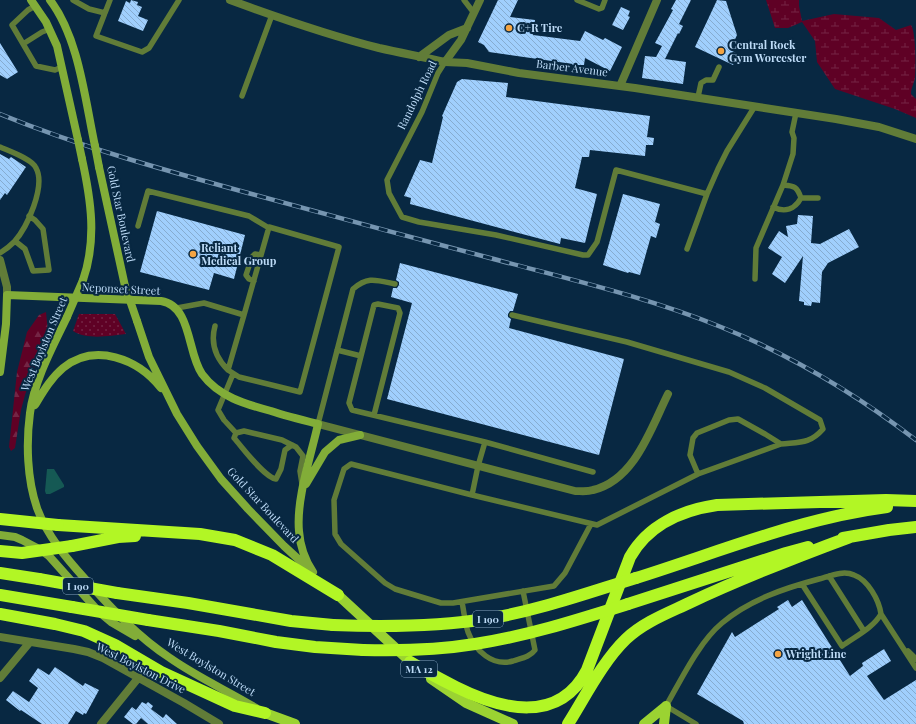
<svg xmlns="http://www.w3.org/2000/svg" width="916" height="724" font-family="'Playfair Display',serif">
  <style>
    .grass { fill: url(#grass-dots) }
    .forest { fill: url(#forest-firs) }
    .wetland { fill: url(#wetland-marsh) }
    .water { fill: #155954 }
    .building { fill: url(#building-back-hatch) }
    .lines { fill: none; stroke-linecap: round; stroke-linejoin: round }
    .service { stroke: #617c38; stroke-width: 5.5 }
    .minor { stroke: #617c38; stroke-width: 8 }
    .tertiary { stroke: #617c38; stroke-width: 8 }
    .secondary { stroke: #82ad38; stroke-width: 8 }
    .primary { stroke: #9bd332; stroke-width: 10 }
    .motorway { stroke: #b2f625; stroke-width: 12 }
    .rail-casing { stroke: #7695b0; stroke-width: 4.5 }
    .rail { stroke: #082842; stroke-width: 3; stroke-dasharray: 9; stroke-linecap: butt }
    .secondary-bridge { stroke: #82ad38; stroke-width: 8 }
    .motorway-bridge { stroke: #b2f625; stroke-width: 12 }
    .poi-dot { fill: #f4a443; stroke: #082842; stroke-width: 1.5 }
    .labels { text-anchor: middle; stroke-width: 4; stroke-linejoin: round; paint-order: stroke }
    .shield { fill: #082842; stroke: #87a5c1; stroke-width: 1 }
    .shield-label { font-size: 10px; font-weight: bold; fill: #bddbf7 }
    .poi-label { font-size: 11px; font-weight: bold; fill: #bddbf7; stroke: #082842; text-anchor: start }
    .street-label { font-size: 11px; fill: #bddbf7; stroke: #082842 }
  </style>
  <defs>
    <pattern id="grass-dots" width="8" height="8" patternUnits="userSpaceOnUse"><rect width="8" height="8" fill="#5f0125"/><path d="M2 2h.1M6 6h.1" fill="none" stroke="#742545" stroke-width="1.8" stroke-linecap="round"/></pattern>
    <pattern id="forest-firs" width="22" height="20" patternUnits="userSpaceOnUse"><rect width="22" height="20" fill="#5f0125"/><path d="M5 1l3.5 6h-7zM16 11l3.5 6h-7z" fill="#742545"/></pattern>
    <pattern id="wetland-marsh" width="20" height="14" patternUnits="userSpaceOnUse"><rect width="20" height="14" fill="#5f0125"/><path d="M1 5h8M5 5V1M11 12h8M15 12V8" fill="none" stroke="#742545"/></pattern>
    <pattern id="building-back-hatch" width="6" height="6" patternUnits="userSpaceOnUse"><rect width="6" height="6" fill="#a0cffd"/><path d="M-1 5l2 2M0 0l6 6M5-1l2 2" fill="none" stroke="#86acd0"/></pattern>
  </defs>
  <rect width="100%" height="100%" fill="#082842"/>
  <path class="grass" d="M 79,314 L 115,314 L 126,334 C 109,336 87,340 73,331 Z"/>
  <path class="forest" d="M 46,312 L 48,332 L 46,343 L 32,373 L 25,395 L 21,410 L 15,448 L 11,451 L 9,447 L 17,372 L 27,332 L 39,315 Z"/>
  <path class="wetland" d="M 766,0 L 799,0 L 799,6 L 802,21 L 834,14 L 879,18 L 896,30 L 911,25 C 916,32 916,70 915,78 C 914,84 911,87 911,94 L 916,99 L 916,118 L 895,109 L 835,89 L 817,62 L 815,41 L 802,22 L 788,28 L 775,28 Z"/>
  <path class="water" d="M 47,469 L 54,469 L 64,485 L 64,487 L 50,494 L 46,494 L 45,491 Z"/>
  <path class="building" d="M 131,0 L 138,2 L 137,5 L 142,7 L 138,16 L 148,20 L 143,31 L 118,21 L 126,1 L 130,3 Z
    M 498,0 L 518,0 L 510,17 L 535,20 L 533,35 L 580,41 L 585,31 L 603,40 L 605,38 L 622,47 L 610,71 L 585,58 L 584,65 L 572,65 L 573,64 L 489,52 L 484,45 L 478,42 Z
    M 676,0 L 691,0 L 679,24 L 683,26 L 679,34 L 678,33 L 665,59 L 686,62 L 683,84 L 642,78 L 645,56 L 656,57 L 662,46 L 655,43 L 673,10 L 671,9 Z
    M 717,0 L 726,1 L 737,35 L 730,50 L 738,54 L 733,65 L 695,47 Z
    M 621,7 L 630,11 L 628,16 L 630,17 L 623,30 L 612,25 Z
    M 0,43 L 18,72 L 7,79 L 0,75 Z
    M 462,79 L 508,83 L 506,97 L 650,116 L 647,137 L 654,138 L 653,145 L 646,145 L 645,156 L 590,150 L 589,157 L 582,157 L 575,188 L 597,194 L 585,243 L 561,238 L 560,244 L 410,204 L 411,198 L 404,196 L 420,160 L 432,163 L 443,117 L 442,116 L 457,82 Z
    M 0,154 L 9,159 L 11,157 L 26,167 L 7,195 L 5,193 L 0,200 Z
    M 623,194 L 660,204 L 655,222 L 660,224 L 656,238 L 651,236 L 640,275 L 629,272 L 628,273 L 603,265 Z
    M 157,211 L 245,235 L 234,279 L 214,273 L 209,290 L 140,272 Z
    M 798,215 L 813,216 L 811,243 L 820,244 L 849,229 L 859,247 L 828,263 L 822,272 L 820,303 L 812,302 L 811,306 L 804,305 L 804,302 L 799,301 L 803,256 L 785,283 L 772,274 L 782,257 L 768,248 L 779,231 L 788,237 L 786,226 L 797,224 Z
    M 400,263 L 518,294 L 513,311 L 510,311 L 508,314 L 508,317 L 511,319 L 509,328 L 624,359 L 599,455 L 387,399 L 412,303 L 391,297 L 393,288 L 397,288 L 399,285 L 399,282 L 396,280 Z
    M 788,600 L 792,607 L 802,600 L 850,676 L 863,666 L 862,663 L 884,649 L 891,661 L 867,676 L 884,700 L 916,680 L 916,724 L 744,724 L 743,721 L 697,694 L 732,632 L 735,637 L 779,609 L 777,607 Z
    M 55,667 L 83,686 L 85,683 L 99,690 L 86,714 L 84,713 L 83,715 L 76,711 L 68,724 L 42,724 L 21,710 L 20,711 L 6,700 L 13,691 L 29,702 L 38,688 L 29,681 L 38,668 L 49,675 Z
    M 142,702 L 146,704 L 148,702 L 153,706 L 151,709 L 163,718 L 166,714 L 177,724 L 148,724 L 141,718 L 136,724 L 133,724 L 124,717 L 132,707 L 136,710 Z"/>
  <g class="lines">
    <path class="service" d="M 73,0 L 89,9 L 105,13
      M 110,0 L 96,36 L 142,52 L 149,48 L 179,0
      M 464,0 L 474,13
      M 577,0 L 599,9 L 602,8 L 605,0
      M 35,6 L 28,10 L 12,25 L 36,66 L 55,70 L 62,67
      M 23,44 L 42,32 L 50,29
      M 445,62 L 438,73 L 422,112 L 387,180 L 389,193 L 402,217 L 419,222 L 496,235 L 583,255 L 588,255 L 597,242 L 616,170 L 707,194 L 718,169 L 727,151 L 755,106
      M 242,96 L 272,15
      M 698,97 L 701,83 L 706,80 L 713,80 L 719,67
      M 0,147 C 9,151 32,159 36,168 C 46,186 27,228 14,242 C 10,246 5,250 0,253
      M 801,198 L 818,198
      M 773,207 C 785,213 795,209 801,198 C 797,186 794,186 783,185
      M 138,226 L 148,191 L 249,216 L 269,228
      M 15,241 L 25,249 L 33,271 L 49,270 L 43,229 L 35,220 L 29,216
      M 687,249 L 707,194
      M 755,279 L 756,248 L 783,185 L 793,154 L 794,138 L 792,132 L 796,113
      M 254,281 L 249,279 L 246,275 L 252,257 L 255,254 L 261,255
      M 177,308 L 204,303 L 244,315 L 269,227 L 339,247 L 300,392 L 239,377 L 228,370 L 244,315
      M 512,315 L 627,342 L 729,372 L 765,388 L 820,420 L 823,429 C 810,444 800,442 781,444
      M 215,326 C 210,344 216,358 228,370
      M 337,350 L 361,356
      M 233,374 L 218,410 L 224,420 L 236,433
      M 374,415 L 400,313 L 398,308 L 378,304 L 374,305 L 349,403 L 352,410 L 485,442
      M 318,424 L 353,289 C 368,276 376,280 395,284
      M 292,445 L 285,450 L 281,469 L 276,479 C 264,477 243,448 234,438 L 236,433 L 244,431 L 282,440 L 296,447 L 303,456 L 300,471 L 302,484
      M 593,472 L 485,442 L 478,466 L 472,495 L 597,525 L 698,474 L 781,444 L 765,434 L 738,419 L 729,420 L 697,433 L 693,438 L 690,455 L 698,474
      M 472,495 L 351,464 L 344,469 L 334,500 L 335,534 L 341,544 L 385,583 L 395,589 L 441,603 L 453,603 L 554,586 L 565,573 L 591,524
      M 829,576 L 864,631
      M 462,602 C 464,612 465,623 468,632 C 475,651 493,667 513,661 C 522,658 530,657 535,650 L 523,591
      M 881,614 L 916,668
      M 908,651 L 916,659
      M 696,724 L 666,706 C 681,680 699,642 722,623 C 749,600 785,588 819,579 C 830,576 843,570 854,575 C 868,580 879,600 881,614 C 873,628 856,636 842,646 L 802,584"/>
    <path class="minor" d="M 445,62 L 467,63 L 519,73 L 635,88 L 836,119 L 879,127 L 916,139
      M 620,86 L 657,0
      M 0,260 L 7,287 L 7,295
      M 318,424 L 575,491 C 581,491 587,492 593,490 C 635,480 651,428 668,394
      M 0,637 L 74,649 L 88,652 L 103,658 L 184,703 L 219,724
      M 0,678 L 30,642
      M 101,724 L 139,677"/>
    <path class="tertiary" d="M 230,0 C 279,18 328,35 379,48 C 401,53 423,57 445,62 L 461,40 L 480,0
      M 419,57 L 449,35 L 467,28"/>
    <path class="secondary" d="M 31,0 L 46,22 L 57,46 L 78,140
      M 50,0 C 79,38 85,100 95,146
      M 82,159 C 91,200 97,240 83,280
      M 99,167 L 125,286
      M 67,317 C 53,346 34,381 30,413 C 26,443 27,479 37,508 C 47,536 67,559 86,580 C 112,609 138,637 170,658 C 197,677 228,691 256,708
      M 137,321 L 149,357 L 177,414 L 197,446 L 221,479 L 248,509 L 284,546 L 308,568
      M 0,372 L 6,324 L 7,295 L 161,301 C 192,306 187,353 202,374 C 219,397 245,404 271,411 C 286,416 302,420 318,424 C 311,456 296,499 299,531 C 300,546 305,560 313,572
      M 35,405 C 43,392 51,378 63,368 C 95,342 138,359 161,388
      M 306,484 L 325,452 L 339,440 L 360,435
      M 0,535 L 15,537 L 22,540 L 41,550 L 49,556 L 99,612 L 111,622 L 135,636"/>
    <path class="primary" d="M 338,595 L 415,666
      M 431,679 L 466,703 L 513,724
      M 265,713 L 295,724
      M 644,724 L 666,706
      M 664,724 L 666,706"/>
    <path class="motorway" d="M 58,525 L 200,534 L 235,540 L 272,555 L 338,595
      M 843,538 L 889,530 L 916,527
      M 72,546 L 118,537 L 135,536
      M 0,573 L 39,579
      M 636,578 C 719,552 801,518 887,507
      M 117,593 L 188,603 L 291,621 L 333,625
      M 0,595 L 72,607
      M 628,604 L 786,553 L 808,547
      M 0,614 L 55,624 L 84,631 L 115,645 L 161,672 L 235,706 L 265,713
      M 148,620 L 219,631 L 276,642 L 315,647 L 363,650
      M 410,662 C 425,671 440,679 456,687 C 502,710 559,724 587,670 L 630,557 C 648,525 682,510 717,505 L 886,500 L 916,501
      M 568,724 C 585,697 603,661 626,639 C 644,622 668,613 689,603 C 742,578 796,557 850,537"/>
    <defs>
      <path id="rail" d="M 0,114 C 81,147 164,170 248,193 C 329,215 409,237 490,258 C 568,279 647,297 721,327 C 791,355 856,394 916,440"/>
    </defs>
    <use href="#rail" class="rail-casing"/>
    <use href="#rail" class="rail"/>
    <path class="secondary-bridge" d="M 78,140 L 82,159
      M 95,146 L 99,167
      M 125,286 L 137,321
      M 67,317 L 83,280"/>
    <path class="motorway-bridge" d="M 0,519 L 58,525
      M 0,551 L 22,553 L 72,546
      M 39,579 L 117,593
      M 72,607 L 148,620
      M 333,625 C 385,627 435,627 486,619 C 537,611 587,593 636,578
      M 363,650 C 400,651 438,650 475,644 C 527,636 577,620 628,604"/>
  </g>
  <g class="poi-dot">
    <circle cx="509" cy="28" r="4"/>
    <circle cx="721" cy="51" r="4"/>
    <circle cx="193" cy="254" r="4"/>
    <circle cx="778" cy="654" r="4"/>
  </g>
  <g class="labels">
    <g class="shield">
      <rect x="63" y="578" width="30" height="16" rx="3"/>
      <rect x="473" y="611" width="30" height="16" rx="3"/>
      <rect x="401" y="661" width="36" height="16" rx="3"/>
    </g>
    <g class="shield-label">
      <text x="78" y="590">I 190</text>
      <text x="488" y="623">I 190</text>
      <text x="419" y="673">MA 12</text>
    </g>
    <g class="poi-label">
      <text x="517" y="32">C+R Tire</text>
      <text x="729" y="49">Central Rock<tspan x="729" dy="13">Gym Worcester</tspan></text>
      <text x="201" y="252">Reliant<tspan x="201" dy="13">Medical Group</tspan></text>
      <text x="786" y="658">Wright Line</text>
    </g>
    <g class="street-label">
      <text transform="translate(572 68) rotate(7)" y="4">Barber Avenue</text>
      <text transform="translate(417 95) rotate(-64)" y="4">Randolph Road</text>
      <text transform="translate(121 214) rotate(78)" y="4">Gold Star Boulevard</text>
      <text transform="translate(121 289) rotate(3)" y="4">Neponset Street</text>
      <text transform="translate(44 344) rotate(-67)" y="4">West Boylston Street</text>
      <text transform="translate(263 505) rotate(47)" y="4">Gold Star Boulevard</text>
      <text transform="translate(211 667) rotate(31)" y="4">West Boylston Street</text>
      <text transform="translate(141 668) rotate(27)" y="4">West Boylston Drive</text>
    </g>
  </g>
</svg>
